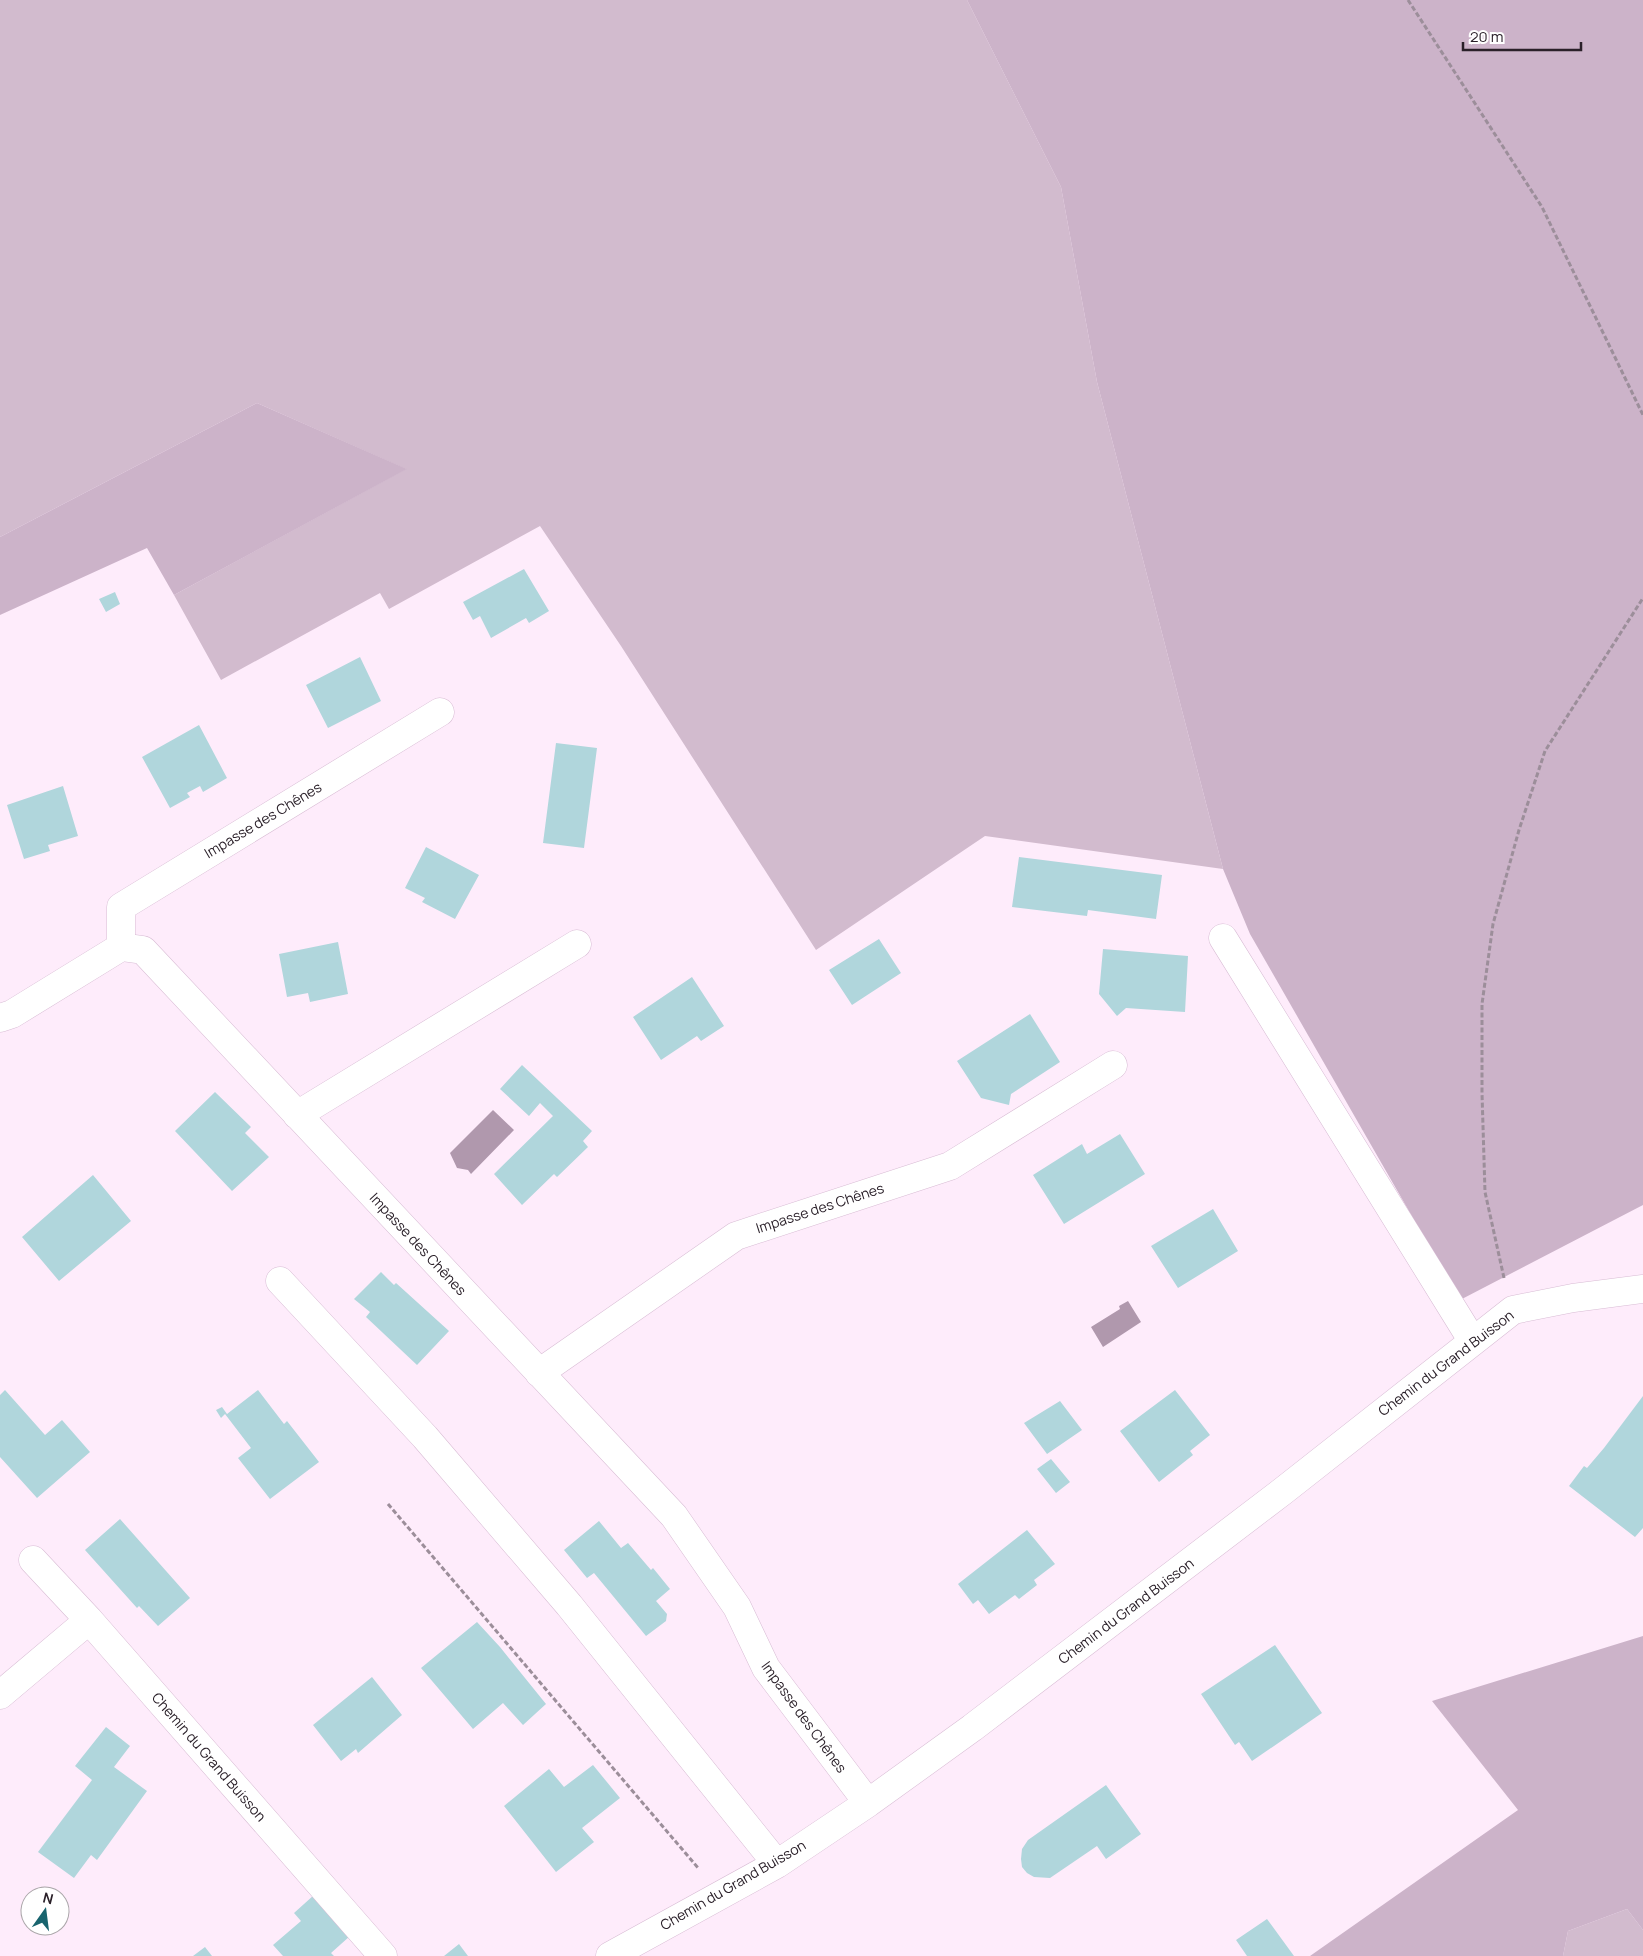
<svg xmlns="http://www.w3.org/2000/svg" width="1643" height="1956" font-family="Manrope,sans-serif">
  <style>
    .green { fill: #d2bbce }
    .forest { fill: #ccb3c9 }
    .water { fill: #b098ad }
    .building { fill: #b0d6dc }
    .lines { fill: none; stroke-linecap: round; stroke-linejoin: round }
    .minor-casing { stroke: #d8bcd4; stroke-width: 29 }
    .path { stroke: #9c8e9a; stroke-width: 3; stroke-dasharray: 5 2.5; stroke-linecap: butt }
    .minor { stroke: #fff; stroke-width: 28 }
    .labels { text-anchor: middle; stroke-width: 5; stroke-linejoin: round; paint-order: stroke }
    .street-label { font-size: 14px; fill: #2a2029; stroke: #fff }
  </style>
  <rect width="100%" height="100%" fill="#feecfb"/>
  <path class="green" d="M 0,0 L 967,0 L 1061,187 L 1097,382 L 1223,869 L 985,836 L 816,950 L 621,646 L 540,526 L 389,609 L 380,593 L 221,680 L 174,595 L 406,469 L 257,403 L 0,537 Z
    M 1627,1909 L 1643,1930 L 1643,1956 L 1563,1956 L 1568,1931 Z"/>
  <path class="forest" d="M 967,0 L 1643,0 L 1643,1205 L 1460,1300 L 1250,934 L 1223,869 L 1097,382 L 1061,187 Z
    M 257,403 L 407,469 L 174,595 L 147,548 L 0,615 L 0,537 Z
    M 1643,1636 L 1643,1930 L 1627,1909 L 1568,1931 L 1563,1956 L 1310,1956 L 1518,1810 L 1432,1701 Z"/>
  <path class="water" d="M 493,1110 L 514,1130 L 471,1174 L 468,1170 L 457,1168 L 450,1153 Z
    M 1128,1301 L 1141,1322 L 1103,1347 L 1091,1327 L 1120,1309 L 1119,1306 Z"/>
  <path class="building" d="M 524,569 L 549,611 L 529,623 L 526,618 L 491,638 L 480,616 L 473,620 L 463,602 Z
    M 115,592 L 120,604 L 106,612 L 99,599 Z
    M 360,657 L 381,701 L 328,728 L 306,685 Z
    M 199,725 L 227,778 L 203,792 L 200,786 L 187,793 L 190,797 L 170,808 L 142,757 Z
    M 556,743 L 597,748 L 584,848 L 543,843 Z
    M 63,786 L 78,836 L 48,845 L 50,851 L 24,859 L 7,805 Z
    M 426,847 L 479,875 L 455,919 L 422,902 L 425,898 L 405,888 Z
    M 1019,857 L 1162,875 L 1156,919 L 1088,910 L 1087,916 L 1012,907 Z
    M 879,939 L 901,973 L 852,1005 L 829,970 Z
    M 338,942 L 348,994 L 310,1002 L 308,993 L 287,997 L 279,954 Z
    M 1103,949 L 1188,956 L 1185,1012 L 1126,1008 L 1117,1016 L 1099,994 Z
    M 692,977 L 724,1026 L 701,1041 L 697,1036 L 661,1060 L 633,1017 Z
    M 1030,1014 L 1060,1062 L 1011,1094 L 1009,1105 L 981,1098 L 957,1061 Z
    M 522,1065 L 592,1131 L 583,1141 L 588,1147 L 557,1177 L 554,1174 L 522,1205 L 494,1174 L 553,1116 L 540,1103 L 529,1116 L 500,1089 Z
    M 215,1092 L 251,1127 L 245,1133 L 269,1157 L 232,1191 L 175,1131 Z
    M 1120,1134 L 1145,1174 L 1064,1224 L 1033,1175 L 1082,1144 L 1087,1154 Z
    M 93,1175 L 131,1221 L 59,1281 L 22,1237 Z
    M 1213,1209 L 1238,1251 L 1178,1288 L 1151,1246 Z
    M 381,1272 L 394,1285 L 396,1283 L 449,1331 L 417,1365 L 366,1317 L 370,1312 L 354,1299 Z
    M 5,1390 L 45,1435 L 62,1420 L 90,1452 L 37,1498 L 0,1457 L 0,1395 Z
    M 258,1390 L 284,1424 L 287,1421 L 319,1462 L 270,1499 L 238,1458 L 251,1448 L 225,1414 L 221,1418 L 216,1410 L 222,1407 L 227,1414 Z
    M 1175,1390 L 1210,1435 L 1190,1451 L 1193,1455 L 1159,1482 L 1120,1431 Z
    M 1643,1396 L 1643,1528 L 1635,1537 L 1569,1486 L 1584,1466 L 1587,1468 L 1604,1448 Z
    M 1060,1401 L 1082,1430 L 1047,1454 L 1024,1423 Z
    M 1051,1459 L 1070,1482 L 1056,1493 L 1037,1469 Z
    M 120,1519 L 190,1598 L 158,1626 L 139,1606 L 137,1608 L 85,1550 Z
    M 599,1521 L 621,1548 L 628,1543 L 651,1570 L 653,1568 L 670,1589 L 656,1601 L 667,1614 L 666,1621 L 646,1636 L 594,1573 L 587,1578 L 564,1550 Z
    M 1027,1530 L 1055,1564 L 1034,1580 L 1037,1585 L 1019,1599 L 1015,1595 L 989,1614 L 978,1600 L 973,1604 L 958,1584 Z
    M 477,1622 L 500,1647 L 546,1704 L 523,1725 L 503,1703 L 473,1729 L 421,1668 Z
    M 1275,1645 L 1322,1713 L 1252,1761 L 1239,1742 L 1235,1745 L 1201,1694 Z
    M 372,1677 L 402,1715 L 358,1753 L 356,1749 L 341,1761 L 313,1725 Z
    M 106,1727 L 130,1746 L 114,1767 L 147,1791 L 97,1860 L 91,1855 L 74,1878 L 38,1852 L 92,1780 L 75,1766 Z
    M 593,1765 L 620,1798 L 582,1828 L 594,1842 L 556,1872 L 504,1806 L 549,1769 L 564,1787 Z
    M 1106,1785 L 1141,1834 L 1106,1859 L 1097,1846 L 1050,1878 L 1034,1877 L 1027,1873 L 1022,1867 L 1021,1859 L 1022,1849 L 1028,1840 Z
    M 314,1895 L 350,1936 L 331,1953 L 334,1956 L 283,1956 L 273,1945 L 301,1921 L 294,1913 Z
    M 1267,1919 L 1294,1956 L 1247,1956 L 1236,1940 Z
    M 459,1944 L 468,1956 L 444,1956 Z
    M 205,1947 L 212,1956 L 193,1956 Z"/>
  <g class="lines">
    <defs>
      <path id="minor" d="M 1223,938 L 1472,1340
        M 121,947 L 121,907 L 440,712
        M 0,1018 L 12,1014 L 121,947 L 143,950 L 674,1516 L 737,1607 L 766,1668 L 868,1803
        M 297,1115 L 577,944
        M 280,1281 L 425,1437 L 569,1605 L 777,1864
        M 539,1373 L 736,1236 L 950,1166 L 1113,1065
        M 33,1560 L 89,1620 L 383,1956
        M 0,1695 L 89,1620
        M 610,1956 L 777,1864 L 868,1803 L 972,1728 L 1283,1491 L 1513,1310 L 1573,1298 L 1643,1289"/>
    </defs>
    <use href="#minor" class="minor-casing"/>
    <path class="path" d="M 1408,0 L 1542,207 L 1643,415
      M 1504,1278 L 1485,1192 L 1482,1093 L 1482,1004 L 1493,924 L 1519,830 L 1545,751 L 1643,598
      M 388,1504 L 699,1869"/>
    <use href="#minor" class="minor"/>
  </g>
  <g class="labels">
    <g class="street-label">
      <text transform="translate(263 820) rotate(-31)" y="5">Impasse des Chênes</text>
      <text transform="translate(820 1208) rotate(-18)" y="5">Impasse des Chênes</text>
      <text transform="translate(418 1244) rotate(47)" y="5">Impasse des Chênes</text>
      <text transform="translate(1446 1363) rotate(-37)" y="5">Chemin du Grand Buisson</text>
      <text transform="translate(1126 1611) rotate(-37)" y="5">Chemin du Grand Buisson</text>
      <text transform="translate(804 1717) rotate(54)" y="5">Impasse des Chênes</text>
      <text transform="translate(209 1757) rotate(49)" y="5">Chemin du Grand Buisson</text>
      <text transform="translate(733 1885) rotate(-30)" y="5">Chemin du Grand Buisson</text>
    </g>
  </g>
  <g transform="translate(45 1911) rotate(14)"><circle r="24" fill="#ffffff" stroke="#aaa6a9"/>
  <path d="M0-4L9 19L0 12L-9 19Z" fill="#18646e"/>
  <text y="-8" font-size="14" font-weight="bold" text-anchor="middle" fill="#2a2029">N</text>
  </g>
  <path d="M1463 42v8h118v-8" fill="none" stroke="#2a2029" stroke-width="2.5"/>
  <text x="1470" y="42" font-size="15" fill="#2a2029" stroke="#ffffff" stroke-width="4" paint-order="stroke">20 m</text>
</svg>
